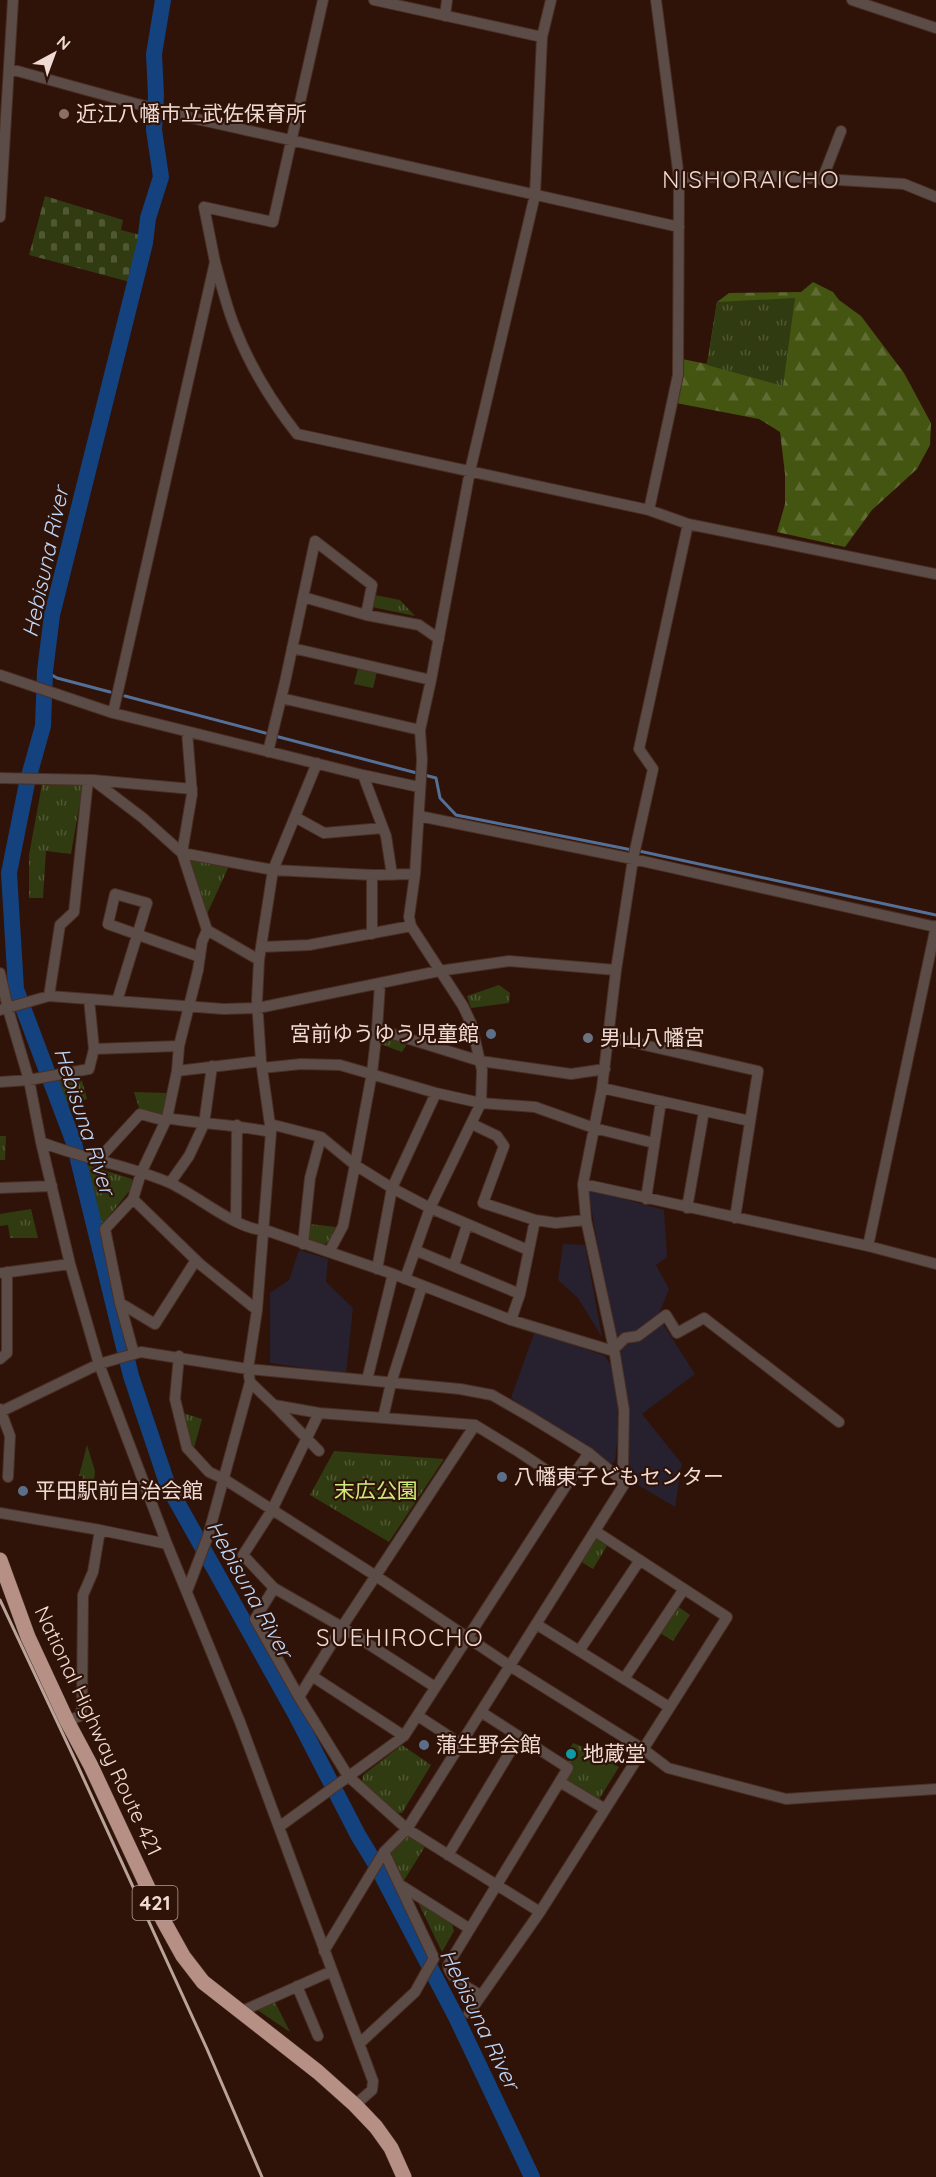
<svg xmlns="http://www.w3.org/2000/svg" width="936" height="2177" font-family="Quicksand,'Noto Sans JP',sans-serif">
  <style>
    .industrial { fill: #27202f }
    .forest { fill: url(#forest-firs) }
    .cemetery { fill: url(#cemetery-stones) }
    .park { fill: url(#park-tufts) }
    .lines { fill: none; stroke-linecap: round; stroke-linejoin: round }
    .stream { stroke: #557098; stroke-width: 3 }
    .river { stroke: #13427f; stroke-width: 16 }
    .minor-casing { stroke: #4a2f24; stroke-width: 12 }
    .highway-casing { stroke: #4a2f24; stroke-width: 16 }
    .minor { stroke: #5c4c48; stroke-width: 10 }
    .highway { stroke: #b68f85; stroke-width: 15 }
    .rail { stroke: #b9a39a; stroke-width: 3 }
    .education-dot { fill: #8d6e63; stroke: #2f1308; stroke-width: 2 }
    .service-dot { fill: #5c6f8a; stroke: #2f1308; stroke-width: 2 }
    .worship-dot { fill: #6b7280; stroke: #2f1308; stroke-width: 2 }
    .culture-dot { fill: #0f9aa8; stroke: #2f1308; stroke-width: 2 }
    .labels { text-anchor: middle; stroke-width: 4.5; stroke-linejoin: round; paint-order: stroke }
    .shield { fill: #2f1308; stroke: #b59f96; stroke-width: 1.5 }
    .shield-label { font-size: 20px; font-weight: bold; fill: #efdbd3 }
    .poi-label { font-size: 21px; fill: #efdbd3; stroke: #2f1308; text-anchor: start }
    .park-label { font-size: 21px; fill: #cceb7a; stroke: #2f1308 }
    .street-label { font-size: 21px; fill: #efdbd3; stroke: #2f1308 }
    .water-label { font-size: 22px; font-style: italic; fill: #bdd7fb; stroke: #2f1308 }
    .quarter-label { font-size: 24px; letter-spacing: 1.5px; fill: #efdbd3; stroke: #2f1308 }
  </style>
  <defs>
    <pattern id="forest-firs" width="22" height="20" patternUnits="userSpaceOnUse" patternTransform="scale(1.5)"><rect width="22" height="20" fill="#445411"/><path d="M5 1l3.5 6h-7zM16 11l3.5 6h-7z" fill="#5f6c33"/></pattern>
    <pattern id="cemetery-stones" width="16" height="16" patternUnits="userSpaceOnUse" patternTransform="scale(1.5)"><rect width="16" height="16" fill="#313b11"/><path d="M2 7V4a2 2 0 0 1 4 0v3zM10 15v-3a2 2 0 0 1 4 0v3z" fill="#4f5733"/></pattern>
    <pattern id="park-tufts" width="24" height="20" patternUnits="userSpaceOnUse" patternTransform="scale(1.5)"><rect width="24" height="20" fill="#313b11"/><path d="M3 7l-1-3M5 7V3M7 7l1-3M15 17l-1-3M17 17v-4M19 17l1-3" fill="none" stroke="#4f5733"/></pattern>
  </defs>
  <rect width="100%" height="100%" fill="#2f1308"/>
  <path class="industrial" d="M 588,1189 L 664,1210 L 667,1257 L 656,1265 L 669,1289 L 658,1316 L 695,1374 L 642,1414 L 682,1464 L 675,1507 L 623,1476 L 625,1468 L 613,1336 Z
    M 563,1244 L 585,1245 L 602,1337 L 578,1298 L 558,1280 Z
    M 299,1250 L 328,1259 L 326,1282 L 353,1308 L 346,1374 L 270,1363 L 270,1293 L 289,1280 Z
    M 535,1331 L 605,1356 L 612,1367 L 621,1407 L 615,1461 L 610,1465 L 511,1398 Z"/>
  <path class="forest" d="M 813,282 L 833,292 L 839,300 L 861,316 L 904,373 L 931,423 L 930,445 L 917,469 L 872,510 L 845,547 L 777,532 L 785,504 L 785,474 L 780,432 L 759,419 L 676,403 L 682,359 L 707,364 L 717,302 L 729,293 L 801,292 Z"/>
  <path class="cemetery" d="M 45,196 L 123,220 L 121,230 L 140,235 L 130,282 L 29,255 Z"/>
  <path class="park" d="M 795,298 L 783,386 L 707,365 L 717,302 Z
    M 375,595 L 400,600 L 415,616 L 372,607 Z
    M 358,668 L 377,672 L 373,688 L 354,684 Z
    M 42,784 L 83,784 L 71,854 L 46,851 L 43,898 L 29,898 L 29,855 Z
    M 188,859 L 229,866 L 207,914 Z
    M 499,985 L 510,993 L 509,1003 L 471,1008 L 467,996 Z
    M 382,1032 L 403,1039 L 406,1046 L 402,1052 L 380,1044 L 378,1037 Z
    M 80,1073 L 87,1099 L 64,1106 L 56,1080 Z
    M 134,1092 L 167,1093 L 163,1115 L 160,1117 L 140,1111 Z
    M 0,1136 L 6,1136 L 5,1160 L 0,1160 Z
    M 84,1164 L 132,1179 L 134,1185 L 102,1225 Z
    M 31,1209 L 38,1238 L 10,1238 L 8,1225 L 0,1226 L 0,1214 Z
    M 310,1224 L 336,1227 L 329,1242 L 322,1245 L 311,1244 L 306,1238 Z
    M 183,1413 L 202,1419 L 194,1448 L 189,1440 Z
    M 87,1445 L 95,1471 L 93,1492 L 81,1491 L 83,1476 L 79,1476 Z
    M 334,1451 L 444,1459 L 389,1542 L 310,1495 Z
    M 597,1537 L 608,1544 L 593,1569 L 575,1558 Z
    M 673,1603 L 690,1615 L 673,1641 L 655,1630 Z
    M 573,1743 L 586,1748 L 619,1767 L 598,1801 L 564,1781 L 565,1773 L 570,1763 L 564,1757 Z
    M 402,1745 L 431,1765 L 402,1813 L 398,1813 L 362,1784 L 363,1775 Z
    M 406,1832 L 426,1845 L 403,1882 L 392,1858 L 391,1848 Z
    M 417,1900 L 452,1923 L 454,1931 L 442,1952 Z
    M 275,2002 L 290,2032 L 256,2009 Z"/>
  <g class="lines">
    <path class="stream" d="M 45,671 L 57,678 L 110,692
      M 125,696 L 269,734
      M 275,736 L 436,778 L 440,798 L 456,815 L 632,850
      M 639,851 L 936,915"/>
    <path class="river" d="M 163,0 L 154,54 L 156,95 L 154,130 L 161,177 L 148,218 L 145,243 L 52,615 L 45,671 L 43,726 L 27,783 L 9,873 L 16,989 L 74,1143 L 131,1376 L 168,1486 L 296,1715 L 358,1835 L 378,1868 L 456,2017 L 532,2177"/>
    <defs>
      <path id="minor" d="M 374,0 L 542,37
        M 852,0 L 936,28
        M 445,16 L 447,0
        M 10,69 L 170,113 L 679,227
        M 679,178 L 774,176 L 904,184 L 936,197
        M 822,180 L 841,131
        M 0,217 L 13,0
        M 215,262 C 221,283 226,305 234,325 C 249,365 271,401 297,434 L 649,510 L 688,524 L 936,574
        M 649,510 L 678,375 L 679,178 L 656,0
        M 303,597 L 366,615 L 419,625 L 439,639
        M 292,648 L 431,680
        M 0,675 L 113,713 L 363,775 L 419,787
        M 281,698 L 420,730
        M 113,713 L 215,262 L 204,207 L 273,222 L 323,0
        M 187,732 L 192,794 L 182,853 L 273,870 L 372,875 L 415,874
        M 268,752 L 285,682 L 315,541 L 372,585 L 366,615
        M 363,775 L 386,836 L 392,875
        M 0,778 L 93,780 L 143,818 L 182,853 L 207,930 L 202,942 L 198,970 L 179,1046 L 177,1071 L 167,1118 L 141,1173 L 133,1199 L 105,1229 L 120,1303 L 134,1354
        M 93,780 L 192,789
        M 419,816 L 633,859 L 936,927
        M 295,817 L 324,833 L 383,828
        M 372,875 L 372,934
        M 207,930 L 259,960
        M 261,947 L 309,945 L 411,926
        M 0,973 L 8,1009 L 29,1080 L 41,1142 L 70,1264 L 99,1364 L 167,1544 L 240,1722 L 373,2081 L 372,2090 L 355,2105
        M 49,996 L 60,925 L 74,912 L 88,780
        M 117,1001 L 147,903 L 115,894 L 108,924 L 200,957
        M 0,1010 L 49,996 L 224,1009 L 258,1008 L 439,971 L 509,961 L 616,970
        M 377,1029 L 480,1061 L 571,1074 L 605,1069
        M 609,1037 L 758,1071 L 735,1218
        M 94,1049 L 179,1046
        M 262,1068 L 301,1064 L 340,1065 L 436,1093 L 481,1103 L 535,1107 L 594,1128 L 654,1143
        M 177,1071 L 261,1061
        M 0,1082 L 29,1080 L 89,1069 L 94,1049 L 89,999
        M 602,1088 L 750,1121
        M 167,1118 C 202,1124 237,1125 271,1132
        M 270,1124 L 321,1137 L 355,1165 L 392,1188 L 430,1208 L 528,1250
        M 472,1124 L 497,1136 L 504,1146 L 483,1203 L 535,1220 L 556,1223 L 586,1220
        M 41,1142 C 83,1159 129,1165 170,1183 C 195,1194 238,1231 265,1230 L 393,1274 L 511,1320 L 610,1350 L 614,1349
        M 97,1161 L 140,1114 L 166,1121
        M 170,1183 L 189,1156 L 204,1124 L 212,1066
        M 583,1184 L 868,1246 L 936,1264
        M 0,1188 L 52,1186
        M 133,1199 L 201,1265 L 257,1310
        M 646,1199 L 661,1101
        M 687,1208 L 704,1111
        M 236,1221 L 237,1125
        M 303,1244 L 310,1178 L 321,1137
        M 868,1246 L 936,926
        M 417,1251 L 520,1294
        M 329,1252 L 343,1226 L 355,1165 L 372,1073 L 377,1029 L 380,984
        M 454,1265 L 467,1225
        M 377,1269 L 392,1188 L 436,1093
        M 2,1273 L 70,1264
        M 405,1279 L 430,1208 L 481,1103 L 482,1070 L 471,1023 L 463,1006 L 411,926 L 409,917 L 415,874 L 422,760 L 420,730 L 431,680 L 470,471 L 535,195 L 542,37 L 551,0
        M 120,1303 L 155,1324 L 196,1260
        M 511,1320 L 520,1294 L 535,1220
        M 614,1349 L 625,1338 L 638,1336 L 666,1315 L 677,1333 L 704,1318 L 839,1422
        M 179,1356 L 175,1399 L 187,1448 L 209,1472 L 224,1479 L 376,1576 L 510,1666 L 643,1749 L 668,1768 L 786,1799 L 936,1789
        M 0,1359 L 7,1353 L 7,1272
        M 367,1380 L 393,1274
        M 250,1382 L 274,1405 L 319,1413 L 475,1425 L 519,1452 L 567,1484
        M 274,1405 L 319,1451
        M 0,1409 L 10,1436 L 8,1477
        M 0,1412 L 99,1364 L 141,1352 L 248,1369 L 460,1389 L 492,1395 L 532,1418 L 589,1453 L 625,1483
        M 319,1413 L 272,1510 L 243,1555 L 274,1588 L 342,1627 L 435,1687
        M 383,1418 L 391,1383 L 422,1286
        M 0,1513 L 100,1530 L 167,1544
        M 274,1588 L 255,1619 L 299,1697 L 348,1776 L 407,1829 L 540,1912
        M 187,1591 L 208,1536 L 250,1382 L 248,1369 L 257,1310 L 271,1132 L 261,1061 L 257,1001 L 259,960 L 273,870 L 317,763
        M 536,1624 L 669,1707
        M 579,1651 L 640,1560
        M 312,1676 L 404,1736
        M 624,1679 L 684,1589
        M 299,1697 L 342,1627 L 475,1425
        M 418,1716 L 461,1744
        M 67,1721 L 80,1716 L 82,1708 L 83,1595 L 93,1572 L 100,1530
        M 560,1782 L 605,1809
        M 279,1827 L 404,1736 L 567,1484 L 589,1453
        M 448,1855 L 519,1737
        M 402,1886 L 470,1929
        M 324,1951 L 384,1852 L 407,1829 L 625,1483 L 623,1466 L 624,1410 L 614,1349 L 586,1220 L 583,1184 L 602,1088 L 616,970 L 633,859 L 653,769 L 639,749 L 688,524
        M 297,1986 L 318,2036
        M 480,1995 C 468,1987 450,1980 448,1965 L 568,1768 L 481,1712
        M 240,2012 L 332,1971
        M 469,2013 L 540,1912 L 727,1617 L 595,1531
        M 360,2043 L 415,1992 L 434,1958 L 384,1852"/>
      <path id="highway" d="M 0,1560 L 28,1637 L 67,1721 L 91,1766 L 163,1920 L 183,1956 L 203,1982 L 318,2072 L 355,2105 L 376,2127 L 391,2148 L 404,2177"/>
    </defs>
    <use href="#minor" class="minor-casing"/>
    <use href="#highway" class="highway-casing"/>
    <use href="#minor" class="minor"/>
    <use href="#highway" class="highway"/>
    <path class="rail" d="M 0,1600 L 76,1762 L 207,2049 L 262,2177"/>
  </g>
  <circle class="education-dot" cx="64" cy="114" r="6"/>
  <g class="service-dot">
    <circle cx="491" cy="1034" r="6"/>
    <circle cx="502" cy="1477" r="6"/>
    <circle cx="23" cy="1491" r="6"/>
    <circle cx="424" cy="1745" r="6"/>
  </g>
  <circle class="worship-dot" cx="588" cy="1038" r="6"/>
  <circle class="culture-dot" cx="571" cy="1754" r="6"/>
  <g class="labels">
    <rect class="shield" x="132.5" y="1886" width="45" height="34" rx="4.5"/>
    <g class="shield-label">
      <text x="155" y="1910">421</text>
    </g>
    <g class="poi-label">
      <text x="76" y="121">近江八幡市立武佐保育所</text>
      <text x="479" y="1041" text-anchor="end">宮前ゆうゆう児童館</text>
      <text x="600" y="1045">男山八幡宮</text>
      <text x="514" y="1484">八幡東子どもセンター</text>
      <text x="35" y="1498">平田駅前自治会館</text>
      <text x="436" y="1752">蒲生野会館</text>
      <text x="583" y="1761">地蔵堂</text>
    </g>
    <g class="park-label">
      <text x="376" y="1498">末広公園</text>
    </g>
    <g class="street-label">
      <text transform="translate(98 1731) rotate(65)" y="7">National Highway Route 421</text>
    </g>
    <g class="water-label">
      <text transform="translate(45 562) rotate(-78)" y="8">Hebisuna River</text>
      <text transform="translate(85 1121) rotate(72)" y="8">Hebisuna River</text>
      <text transform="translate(250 1589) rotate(61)" y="8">Hebisuna River</text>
      <text transform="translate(480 2019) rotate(64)" y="8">Hebisuna River</text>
    </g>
    <g class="quarter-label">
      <text x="751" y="188">NISHORAICHO</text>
      <text x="400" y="1646">SUEHIROCHO</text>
    </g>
  </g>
  <g transform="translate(54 54) rotate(41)" stroke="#2f1308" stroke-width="4.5" paint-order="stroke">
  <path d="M0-4.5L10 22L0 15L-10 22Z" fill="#efdbd3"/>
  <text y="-9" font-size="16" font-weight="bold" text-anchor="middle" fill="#efdbd3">N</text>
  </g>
</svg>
